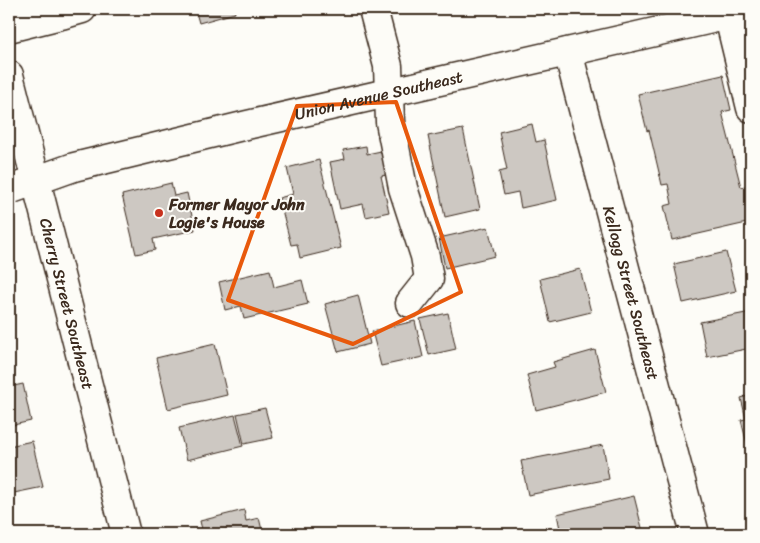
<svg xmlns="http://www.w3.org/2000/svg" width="760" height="543" font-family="Sriracha,sans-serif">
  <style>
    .building { fill: #cdc8c2; stroke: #3b2a1e }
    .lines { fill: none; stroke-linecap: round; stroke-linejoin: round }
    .minor-casing { stroke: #3b2a1e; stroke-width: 31 }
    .minor { stroke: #fdfcf7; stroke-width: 28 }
    .marked { fill: none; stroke: #e8590c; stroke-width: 4; stroke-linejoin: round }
    .poi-dot { fill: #c8321e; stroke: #fdfcf7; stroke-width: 2 }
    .labels { text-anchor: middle; stroke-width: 4; stroke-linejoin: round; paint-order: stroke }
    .street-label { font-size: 16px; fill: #3b2a1e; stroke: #fdfcf7 }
    .poi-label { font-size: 16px; font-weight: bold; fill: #3b2a1e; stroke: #fdfcf7; text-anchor: start }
  </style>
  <rect width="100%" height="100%" fill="#fdfcf7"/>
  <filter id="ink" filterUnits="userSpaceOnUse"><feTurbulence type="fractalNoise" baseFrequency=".02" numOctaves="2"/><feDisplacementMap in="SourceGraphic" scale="10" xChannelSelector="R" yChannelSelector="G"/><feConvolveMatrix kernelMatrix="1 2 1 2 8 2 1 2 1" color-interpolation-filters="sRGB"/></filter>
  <g filter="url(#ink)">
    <path class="building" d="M 195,9 L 234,9 L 235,13 L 199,23 Z
      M 723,75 L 731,110 L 722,112 L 741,187 L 749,185 L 751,194 L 751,222 L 672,240 L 664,206 L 672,204 L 668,184 L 662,185 L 649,130 L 647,131 L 638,94 Z
      M 532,124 L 536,142 L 544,140 L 557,200 L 521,208 L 518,192 L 504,195 L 499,172 L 507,170 L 499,132 Z
      M 463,129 L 480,209 L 445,217 L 428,136 Z
      M 366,146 L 367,154 L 381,151 L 387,175 L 381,176 L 389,212 L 366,217 L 363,204 L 340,209 L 330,162 L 345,159 L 343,150 Z
      M 319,160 L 341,248 L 300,258 L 297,244 L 291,245 L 279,198 L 293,194 L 287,168 Z
      M 171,183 L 174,196 L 187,193 L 195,230 L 153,239 L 155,250 L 136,254 L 122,195 Z
      M 488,227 L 495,256 L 445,268 L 439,238 Z
      M 726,252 L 736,291 L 683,303 L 674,264 Z
      M 580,269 L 591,312 L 550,322 L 540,279 Z
      M 270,270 L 274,287 L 302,280 L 308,304 L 244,319 L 241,306 L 225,310 L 219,282 Z
      M 358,295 L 370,344 L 338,352 L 325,304 Z
      M 751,312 L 751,348 L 707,357 L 700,322 Z
      M 448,313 L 456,349 L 429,355 L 420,319 Z
      M 415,321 L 423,357 L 381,366 L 372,331 Z
      M 215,344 L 227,395 L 168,409 L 156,358 Z
      M 595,350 L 606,392 L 536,410 L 527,375 L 555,367 L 553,362 Z
      M 23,384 L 31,421 L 9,426 L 9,387 Z
      M 751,395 L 751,452 L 749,452 L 741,420 L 746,419 L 741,398 Z
      M 265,408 L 273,438 L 244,444 L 237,414 Z
      M 235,415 L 243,446 L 187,460 L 179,428 Z
      M 32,441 L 43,487 L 9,494 L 9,446 Z
      M 603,445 L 609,479 L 528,495 L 521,461 Z
      M 634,496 L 643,532 L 632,534 L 561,534 L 557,514 Z
      M 244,510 L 246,521 L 259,518 L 263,534 L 203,534 L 200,521 Z"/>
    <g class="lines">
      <defs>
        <g id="minor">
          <path d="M 373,9 L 388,66 L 390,122 L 403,188 L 425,256 L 429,279 L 410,303"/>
          <path d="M 727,9 L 751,108"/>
          <path d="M 9,28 L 61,15 L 82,9"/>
          <path id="s1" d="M 568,52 L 695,534"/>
          <path id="s2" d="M 9,75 L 126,534"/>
          <path id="s3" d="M 9,190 L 74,167 L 247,125 L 751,10"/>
        </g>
      </defs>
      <use href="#minor" class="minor-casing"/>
      <use href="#minor" class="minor"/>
    </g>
  </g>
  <path class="marked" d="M 396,102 L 461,292 L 353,344 L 228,300 L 297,106 Z"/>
  <circle class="poi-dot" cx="159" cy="213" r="5"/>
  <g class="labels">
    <g class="street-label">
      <text dy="6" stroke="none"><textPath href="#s3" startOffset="382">Union Avenue Southeast</textPath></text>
      <text dy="6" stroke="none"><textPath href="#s1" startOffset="249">Kellogg Street Southeast</textPath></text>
      <text dy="6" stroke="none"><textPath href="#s2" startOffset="236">Cherry Street Southeast</textPath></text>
    </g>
    <g class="poi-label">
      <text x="169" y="210">Former Mayor John<tspan x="169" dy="18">Logie's House</tspan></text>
    </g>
  </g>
  <rect width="760" height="543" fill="none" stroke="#fdfcf7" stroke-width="30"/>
  <rect x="15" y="15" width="730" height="513" fill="none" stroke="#3b2a1e" stroke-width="2" filter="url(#ink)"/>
</svg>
